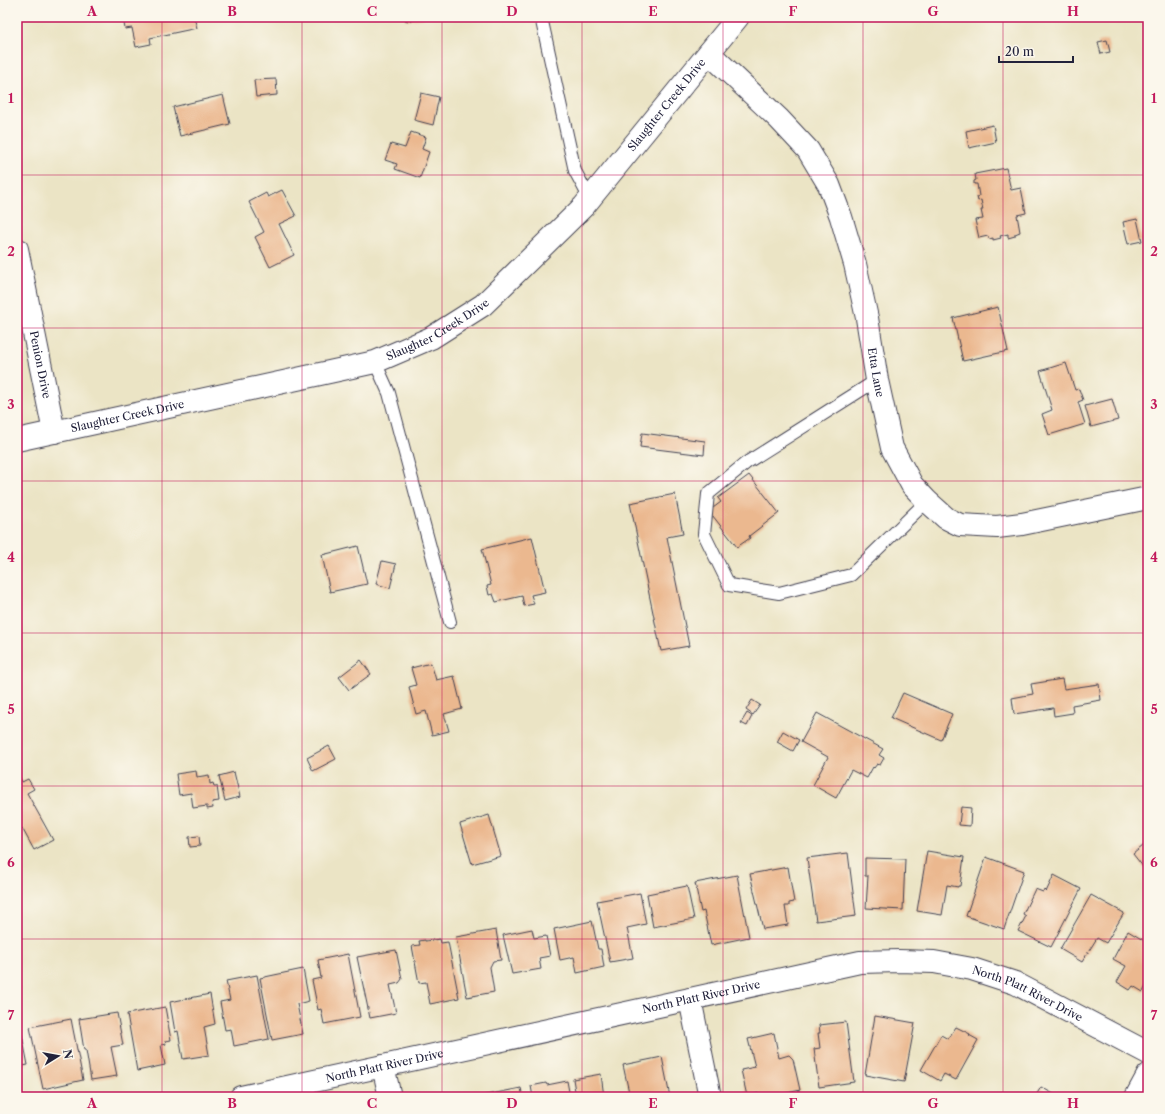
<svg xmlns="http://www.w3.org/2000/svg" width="1165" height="1114" font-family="'Libre Caslon Text',serif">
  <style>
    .building { fill: #ebb88f }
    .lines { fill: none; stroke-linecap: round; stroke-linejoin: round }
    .lane-casing { stroke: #403f50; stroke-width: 14 }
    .street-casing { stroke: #403f50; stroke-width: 24 }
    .lane { stroke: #fff; stroke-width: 12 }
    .street { stroke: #fff; stroke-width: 22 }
    .grid { fill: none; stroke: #c2185b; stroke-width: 1; stroke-opacity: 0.55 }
    .labels { text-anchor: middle; stroke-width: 4; stroke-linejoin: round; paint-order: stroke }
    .street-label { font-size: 11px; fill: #22223b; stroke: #fbf7ec }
    .neatline { fill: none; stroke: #c2185b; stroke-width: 1.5 }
    .grid-label { font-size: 13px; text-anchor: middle; font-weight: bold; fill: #c2185b }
  </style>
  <rect width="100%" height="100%" fill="#fbf7ec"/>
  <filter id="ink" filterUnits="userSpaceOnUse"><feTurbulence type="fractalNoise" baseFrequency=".025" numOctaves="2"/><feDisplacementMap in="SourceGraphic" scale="8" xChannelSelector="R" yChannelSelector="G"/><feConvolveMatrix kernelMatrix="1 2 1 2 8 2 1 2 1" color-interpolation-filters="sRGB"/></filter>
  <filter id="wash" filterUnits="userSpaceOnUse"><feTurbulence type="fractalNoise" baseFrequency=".012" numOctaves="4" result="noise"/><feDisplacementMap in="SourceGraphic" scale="16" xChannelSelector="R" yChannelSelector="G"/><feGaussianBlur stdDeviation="0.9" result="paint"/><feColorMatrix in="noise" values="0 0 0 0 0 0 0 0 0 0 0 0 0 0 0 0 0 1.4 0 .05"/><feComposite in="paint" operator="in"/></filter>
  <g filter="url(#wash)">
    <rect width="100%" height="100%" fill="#ebe4c5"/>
    <g id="blocks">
      <path class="building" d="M 123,17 L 194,17 L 197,28 L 150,38 L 151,44 L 136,47 L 132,28 L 125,29 Z
        M 405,17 L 424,17 L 424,18 L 406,21 Z
        M 1107,40 L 1110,52 L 1101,54 L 1098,42 Z
        M 276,79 L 277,95 L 256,97 L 254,80 Z
        M 421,93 L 439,97 L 433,125 L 414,120 Z
        M 223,95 L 230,124 L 180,136 L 173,107 Z
        M 993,125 L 996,142 L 969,148 L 966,131 Z
        M 411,132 L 426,137 L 422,149 L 429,152 L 420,178 L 395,169 L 397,164 L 385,160 L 391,144 L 405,148 Z
        M 1006,168 L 1011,190 L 1021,188 L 1026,213 L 1017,215 L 1020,232 L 1015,234 L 1015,236 L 1008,238 L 1008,234 L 1000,236 L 1001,238 L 993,240 L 993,238 L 989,239 L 988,236 L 979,238 L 975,220 L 983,219 L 981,210 L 983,210 L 981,200 L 978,201 L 977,197 L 979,196 L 977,184 L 974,184 L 974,181 L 976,180 L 975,174 Z
        M 282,190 L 296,216 L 279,224 L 294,255 L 270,267 L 255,237 L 264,232 L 249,202 L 266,193 L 268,197 Z
        M 1137,219 L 1142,241 L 1128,244 L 1123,222 Z
        M 998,307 L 1008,351 L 963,361 L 953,318 Z
        M 1066,363 L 1075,390 L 1079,389 L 1083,400 L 1078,402 L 1085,424 L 1049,435 L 1042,414 L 1052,410 L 1040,371 Z
        M 1112,399 L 1118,420 L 1091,427 L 1085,406 Z
        M 642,433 L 705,441 L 704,455 L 640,447 Z
        M 749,475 L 779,513 L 749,536 L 750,538 L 737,547 L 709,511 L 721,502 L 718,498 Z
        M 675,494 L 683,534 L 667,537 L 689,646 L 661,651 L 630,503 Z
        M 532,537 L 545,592 L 531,595 L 534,604 L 524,606 L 522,596 L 496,602 L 493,594 L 489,595 L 487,586 L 491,585 L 482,549 Z
        M 358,546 L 367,584 L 330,592 L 322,555 Z
        M 382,561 L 396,564 L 390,588 L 376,584 Z
        M 361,660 L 371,674 L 349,690 L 339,677 Z
        M 431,663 L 436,680 L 454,676 L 462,709 L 444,714 L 449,731 L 432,735 L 426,711 L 416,714 L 409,687 L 416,685 L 411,668 Z
        M 1062,679 L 1064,689 L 1099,684 L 1101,700 L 1072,705 L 1073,713 L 1054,716 L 1053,708 L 1014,714 L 1012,698 L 1033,694 L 1031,684 Z
        M 903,693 L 952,714 L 941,740 L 891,718 Z
        M 752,700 L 760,705 L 753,715 L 746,710 Z
        M 747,713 L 752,716 L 747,726 L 741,723 Z
        M 817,713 L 883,749 L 879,755 L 884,758 L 880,765 L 877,764 L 874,768 L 873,767 L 867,778 L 851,770 L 836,798 L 813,785 L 828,757 L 801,742 Z
        M 783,731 L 799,740 L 793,751 L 777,742 Z
        M 329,746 L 336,759 L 313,771 L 307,758 Z
        M 196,771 L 197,777 L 209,775 L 210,784 L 213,783 L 214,786 L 217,786 L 219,801 L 212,802 L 213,808 L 207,809 L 207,806 L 193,808 L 191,793 L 179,795 L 176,774 Z
        M 17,772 L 22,782 L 28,779 L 34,789 L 27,793 L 53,840 L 34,850 L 22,828 L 17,831 Z
        M 234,772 L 240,797 L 225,801 L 219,776 Z
        M 961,807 L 971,808 L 970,826 L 959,825 Z
        M 489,815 L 501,856 L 472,864 L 460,824 Z
        M 199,836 L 200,846 L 190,847 L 189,837 Z
        M 1148,842 L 1148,873 L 1133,854 Z
        M 927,851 L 964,857 L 960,886 L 958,886 L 958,887 L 947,885 L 942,915 L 917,911 Z
        M 848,853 L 856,916 L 816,921 L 807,858 Z
        M 986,857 L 1024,871 L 1004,929 L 966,916 Z
        M 865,858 L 905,859 L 903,910 L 866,908 L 868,876 L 865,876 Z
        M 788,867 L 794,902 L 789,903 L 789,906 L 785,906 L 788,925 L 763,929 L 750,874 Z
        M 737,875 L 749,937 L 711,945 L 704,911 L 701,912 L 695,883 Z
        M 1054,875 L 1081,889 L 1051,947 L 1018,931 L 1026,916 L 1023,914 L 1035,889 L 1043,892 L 1044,890 L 1046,892 Z
        M 687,886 L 694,919 L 653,927 L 647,894 Z
        M 640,893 L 646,924 L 627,928 L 633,958 L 610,962 L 597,901 Z
        M 1091,895 L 1124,913 L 1106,943 L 1097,938 L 1082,962 L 1060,949 Z
        M 592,921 L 598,949 L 601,949 L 604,967 L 577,973 L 574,957 L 560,960 L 554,929 Z
        M 532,929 L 534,938 L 546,936 L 550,956 L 539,958 L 541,969 L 512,974 L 503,935 Z
        M 496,930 L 501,960 L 493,961 L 490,967 L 494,992 L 467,997 L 456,937 Z
        M 1128,931 L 1148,943 L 1148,982 L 1143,992 L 1133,986 L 1130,990 L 1117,982 L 1126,966 L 1113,959 Z
        M 440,939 L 441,943 L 448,942 L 459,998 L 430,1004 L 426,982 L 419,983 L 412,946 L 420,945 L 419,941 L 425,940 L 425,941 Z
        M 396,950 L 402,979 L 399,983 L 390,985 L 396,1013 L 370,1018 L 357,957 Z
        M 348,954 L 360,1017 L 324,1024 L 321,1009 L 318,1010 L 312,980 L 321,978 L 318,960 Z
        M 303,969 L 309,1001 L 297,1004 L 303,1034 L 272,1040 L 260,978 Z
        M 257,975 L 269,1039 L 234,1046 L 231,1029 L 225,1030 L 220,1002 L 230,1000 L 226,981 Z
        M 210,994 L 215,1024 L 204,1027 L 209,1055 L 183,1059 L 178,1031 L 175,1032 L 170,1002 Z
        M 165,1007 L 171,1040 L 165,1041 L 166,1044 L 161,1045 L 165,1065 L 137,1071 L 127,1014 Z
        M 117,1013 L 123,1045 L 111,1047 L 117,1076 L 91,1080 L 86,1050 L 84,1050 L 79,1019 Z
        M 875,1016 L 915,1023 L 904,1082 L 865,1075 Z
        M 71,1019 L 83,1080 L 43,1089 L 30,1027 Z
        M 846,1022 L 854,1082 L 819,1087 L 814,1049 L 820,1048 L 818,1033 L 820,1033 L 819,1025 Z
        M 956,1027 L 970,1034 L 969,1035 L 978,1040 L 956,1080 L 944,1074 L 940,1081 L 921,1070 L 941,1035 L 948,1039 Z
        M 774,1033 L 779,1058 L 789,1055 L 793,1059 L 800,1090 L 770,1097 L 760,1097 L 759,1093 L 747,1096 L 741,1070 L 755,1067 L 748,1039 Z
        M 22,1035 L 28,1065 L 17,1067 L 17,1036 Z
        M 662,1057 L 670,1097 L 630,1097 L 623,1065 Z
        M 601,1074 L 604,1097 L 576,1097 L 573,1079 Z
        M 17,1078 L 21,1095 L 17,1096 Z
        M 567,1081 L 570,1097 L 533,1097 L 531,1086 L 546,1083 L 547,1085 Z
        M 1041,1087 L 1059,1097 L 1035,1097 Z
        M 521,1088 L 523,1097 L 481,1097 L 481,1096 Z"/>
    </g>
  </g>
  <g filter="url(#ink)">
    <use href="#blocks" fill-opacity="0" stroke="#403f50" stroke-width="1"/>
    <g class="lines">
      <defs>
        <path id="lane" d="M 541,17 L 575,171 L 590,199
          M 375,362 L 389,393 L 450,622
          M 877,380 L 746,463 L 708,494 L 704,534 L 729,585 L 779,593 L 851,575 L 927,501"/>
        <g id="street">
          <path id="s1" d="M 709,53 L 779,119 L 808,150 L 829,185 L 841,217 L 855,264 L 867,318 L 877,380 L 892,448 L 912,485 L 927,501 L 946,518 L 960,525 L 997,527 L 1022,524 L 1148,498"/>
          <path id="s2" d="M 17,249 L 54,432"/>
          <path id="s3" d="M 17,440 L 375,362 L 431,338 L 483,305 L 584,206 L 738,17"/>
          <path d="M 690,999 L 710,1097"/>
          <path d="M 383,1066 L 390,1097"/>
          <path id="s4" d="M 241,1097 L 860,962 L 899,961 L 934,962 L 972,969 L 1015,983 L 1148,1053"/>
          <path d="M 1136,1097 L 1148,1075"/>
        </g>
      </defs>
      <use href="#lane" class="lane-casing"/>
      <use href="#street" class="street-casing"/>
      <use href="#lane" class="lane"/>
      <use href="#street" class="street"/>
    </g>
  </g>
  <path class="grid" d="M 162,17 L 162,1097M 302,17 L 302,1097M 442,17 L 442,1097M 582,17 L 582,1097M 723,17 L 723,1097M 863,17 L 863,1097M 1003,17 L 1003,1097M 17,175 L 1148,175M 17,328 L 1148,328M 17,481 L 1148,481M 17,633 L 1148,633M 17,786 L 1148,786M 17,939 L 1148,939"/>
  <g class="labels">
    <g class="street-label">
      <text dy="4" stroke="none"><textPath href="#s3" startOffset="761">Slaughter Creek Drive</textPath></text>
      <text dy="4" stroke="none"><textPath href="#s3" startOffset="437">Slaughter Creek Drive</textPath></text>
      <text dy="4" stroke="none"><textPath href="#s2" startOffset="118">Penion Drive</textPath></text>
      <text dy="4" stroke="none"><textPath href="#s1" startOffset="373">Etta Lane</textPath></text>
      <text dy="4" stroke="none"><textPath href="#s3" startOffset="113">Slaughter Creek Drive</textPath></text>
      <text dy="4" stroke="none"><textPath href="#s4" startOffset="807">North Platt River Drive</textPath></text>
      <text dy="4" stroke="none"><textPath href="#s4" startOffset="471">North Platt River Drive</textPath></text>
      <text dy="4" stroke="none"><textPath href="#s4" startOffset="147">North Platt River Drive</textPath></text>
    </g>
  </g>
  <rect width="1165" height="1114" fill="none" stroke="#fbf7ec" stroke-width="44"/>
  <g transform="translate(58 1056) rotate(79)" stroke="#fbf7ec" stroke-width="3" paint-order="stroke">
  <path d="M0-3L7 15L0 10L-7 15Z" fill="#22223b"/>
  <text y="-6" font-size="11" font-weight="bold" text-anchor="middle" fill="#22223b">N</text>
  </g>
  <path d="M999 56v6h74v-6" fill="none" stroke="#22223b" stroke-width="2"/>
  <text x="1005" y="56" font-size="12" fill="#22223b" stroke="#fbf7ec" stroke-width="3" paint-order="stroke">20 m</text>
  <rect x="22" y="22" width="1121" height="1070" class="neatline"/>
  <g class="grid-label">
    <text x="92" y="16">A</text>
    <text x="232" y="16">B</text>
    <text x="372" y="16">C</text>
    <text x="512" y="16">D</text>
    <text x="653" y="16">E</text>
    <text x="793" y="16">F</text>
    <text x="933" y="16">G</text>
    <text x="1073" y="16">H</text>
    <text x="11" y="103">1</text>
    <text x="1154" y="103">1</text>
    <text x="11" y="256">2</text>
    <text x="1154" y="256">2</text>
    <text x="11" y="409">3</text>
    <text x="1154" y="409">3</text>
    <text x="11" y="562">4</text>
    <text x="1154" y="562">4</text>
    <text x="11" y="714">5</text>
    <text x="1154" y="714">5</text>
    <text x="11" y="867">6</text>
    <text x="1154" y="867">6</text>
    <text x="11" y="1020">7</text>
    <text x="1154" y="1020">7</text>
    <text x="92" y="1108">A</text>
    <text x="232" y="1108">B</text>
    <text x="372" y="1108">C</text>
    <text x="512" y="1108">D</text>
    <text x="653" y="1108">E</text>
    <text x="793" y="1108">F</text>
    <text x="933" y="1108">G</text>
    <text x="1073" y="1108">H</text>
  </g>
</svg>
